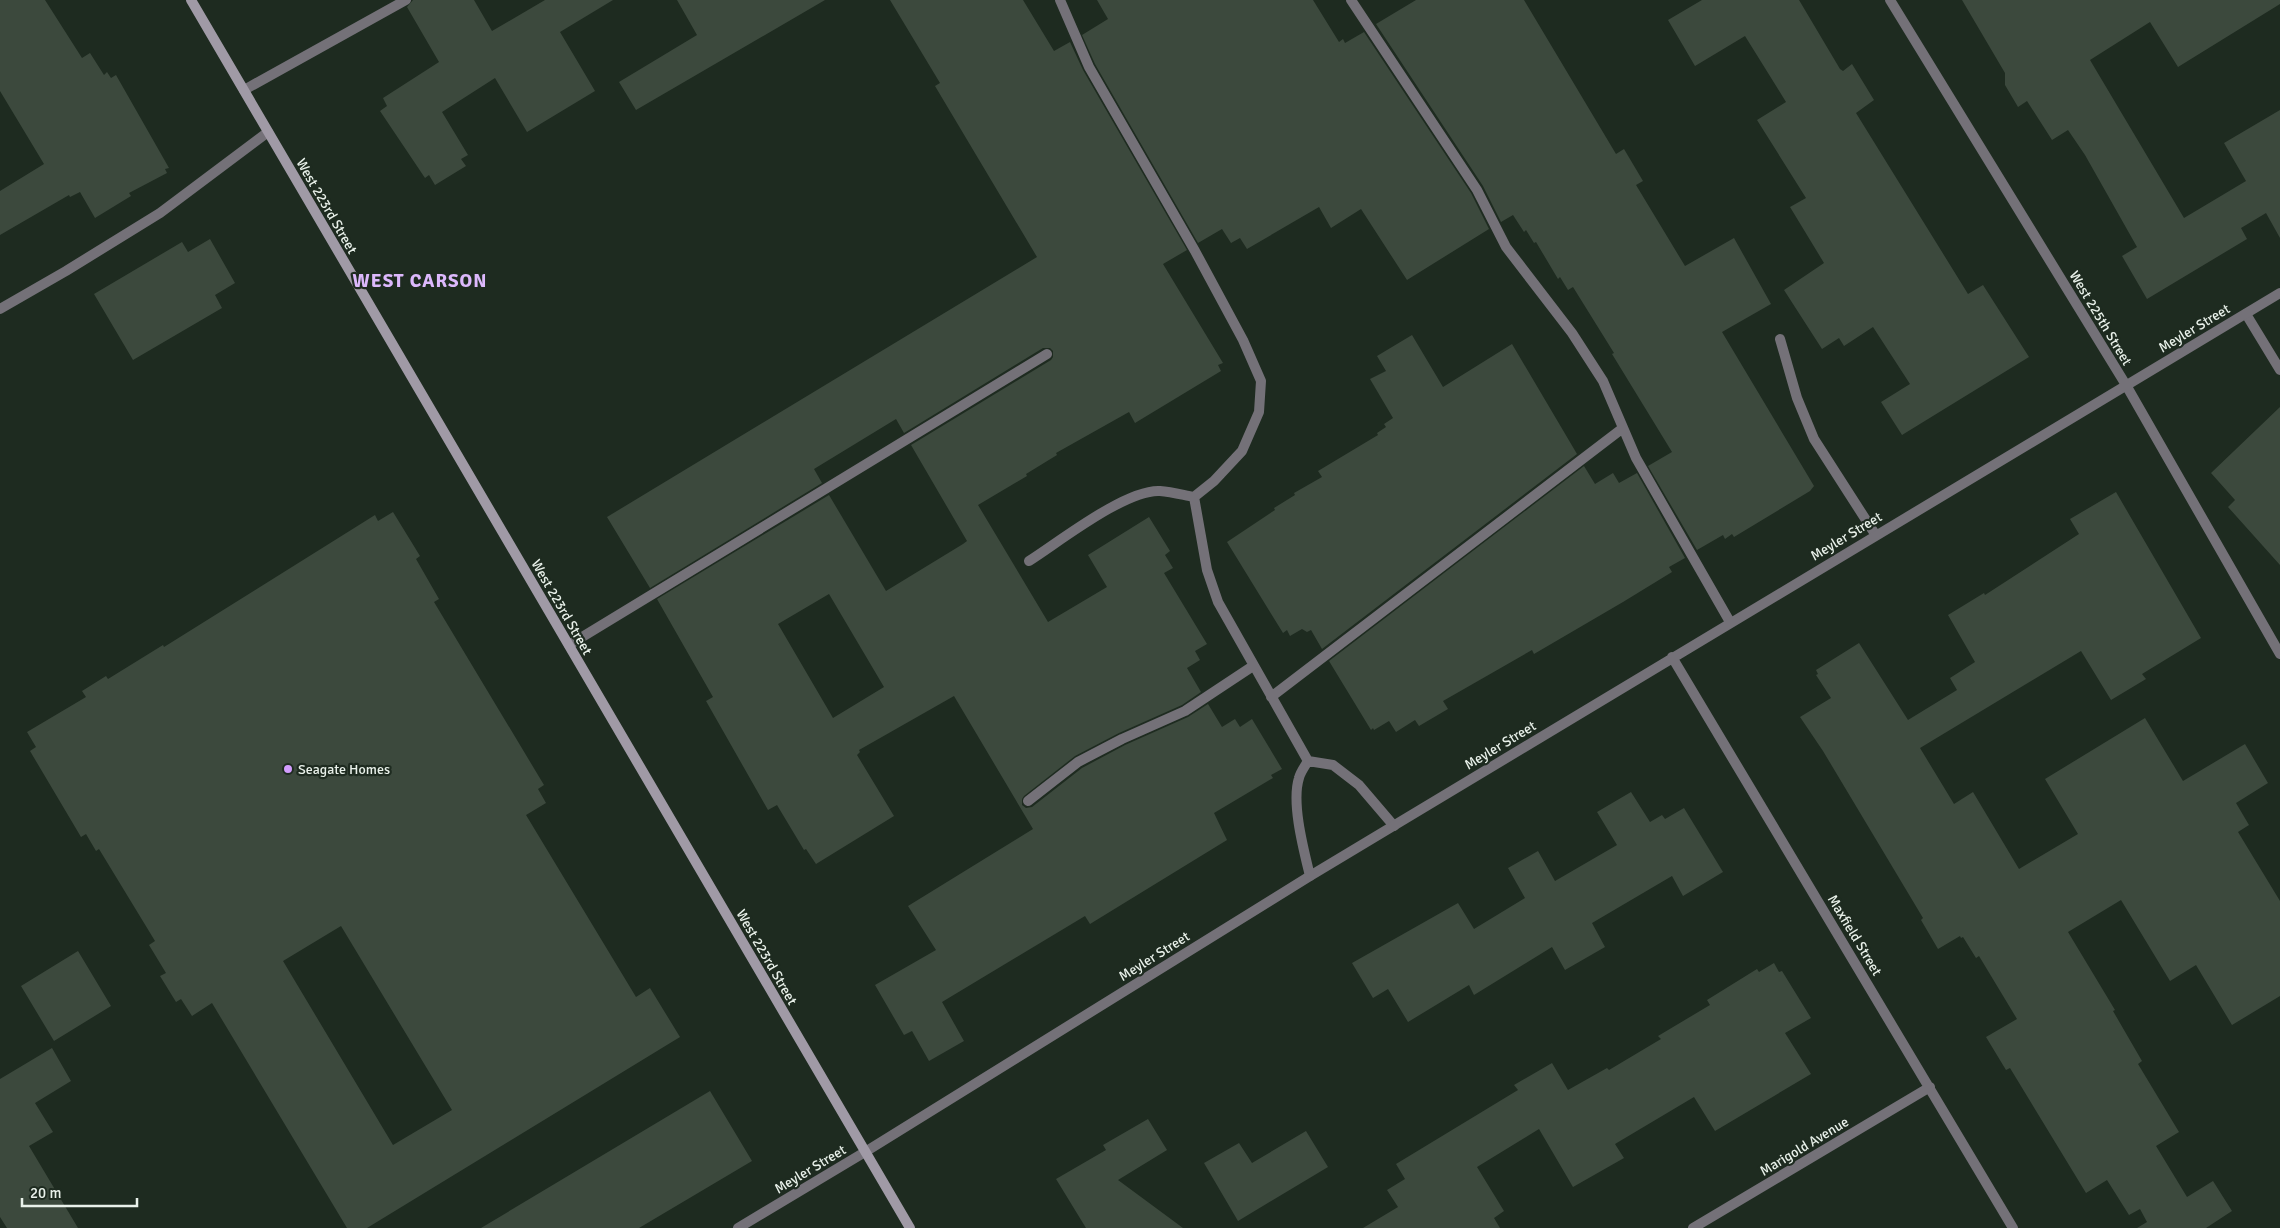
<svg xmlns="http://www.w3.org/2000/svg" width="2280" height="1228" font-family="Signika,sans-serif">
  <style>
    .building { fill: #3c493d; fill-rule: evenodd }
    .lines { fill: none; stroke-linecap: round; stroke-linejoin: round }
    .service { stroke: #747178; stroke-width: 10 }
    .minor { stroke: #747178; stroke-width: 10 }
    .secondary { stroke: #a09aa6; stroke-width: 10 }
    .poi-dot { fill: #d29dfd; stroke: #1e2b20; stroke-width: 2 }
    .labels { text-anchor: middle; stroke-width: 4.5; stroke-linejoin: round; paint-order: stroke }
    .street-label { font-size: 14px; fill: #e9f1ea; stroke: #1e2b20 }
    .poi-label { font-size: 14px; fill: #e9f1ea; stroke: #1e2b20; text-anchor: start }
    .district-label { font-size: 19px; font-weight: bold; letter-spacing: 1px; fill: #dcb8fc; stroke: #1e2b20 }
  </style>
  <rect width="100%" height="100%" fill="#1e2b20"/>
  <path class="building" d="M 0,0 L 45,0 L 82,58 L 90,53 L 104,75 L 107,72 L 111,78 L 116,75 L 169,168 L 165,169 L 167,173 L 129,193 L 131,196 L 95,218 L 80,192 L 70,197 L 69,195 L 0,235 L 0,191 L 44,164 L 0,91 Z
    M 413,0 L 474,0 L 492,31 L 545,0 L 613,0 L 560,32 L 595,91 L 527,132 L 495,78 L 442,112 L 468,155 L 461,159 L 466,166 L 435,185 L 429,175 L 425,178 L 380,111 L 387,106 L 383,98 L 439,62 L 407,7 Z
    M 677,0 L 825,0 L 636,110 L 619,82 L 697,35 Z
    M 890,0 L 1023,0 L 1054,51 L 1070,42 L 1083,70 L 1187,250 L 1163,264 L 1223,363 L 1218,365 L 1221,371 L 1135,423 L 1129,412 L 1056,453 L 1057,455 L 1026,474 L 1027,476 L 978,505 L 1048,622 L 1107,587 L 1088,555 L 1149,517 L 1170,551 L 1165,555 L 1173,568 L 1164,573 L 1207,644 L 1195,651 L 1200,660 L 1187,668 L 1201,692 L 1182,705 L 1119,733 L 1075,756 L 1024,796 L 1022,799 L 1022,805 L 1026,808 L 1032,807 L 1082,768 L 1125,745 L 1188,717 L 1208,704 L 1222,727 L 1235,719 L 1240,727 L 1252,719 L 1282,769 L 1271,775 L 1273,778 L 1214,813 L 1227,840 L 1090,924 L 1085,916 L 942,1002 L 964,1041 L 929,1061 L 912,1031 L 904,1035 L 875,985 L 936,950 L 908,906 L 1033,829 L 954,696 L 859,750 L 860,752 L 857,755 L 894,816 L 816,864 L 806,849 L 804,850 L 777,805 L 768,810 L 706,701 L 713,697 L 657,599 L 829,495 L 886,591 L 963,544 L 967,541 L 911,445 L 1051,360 L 1053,357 L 1053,351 L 1050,348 L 1043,348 L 904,433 L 896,419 L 814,469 L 822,483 L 650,588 L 607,517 L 1037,257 L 935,86 L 940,83 ZM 829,594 L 884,687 L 833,718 L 778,624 Z
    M 1097,0 L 1313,0 L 1339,42 L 1343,39 L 1345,43 L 1364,32 L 1471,193 L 1489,229 L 1407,280 L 1361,209 L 1331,228 L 1319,207 L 1247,249 L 1240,238 L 1231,243 L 1222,229 L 1198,243 L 1095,64 L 1082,35 L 1108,19 Z
    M 1416,0 L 1524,0 L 1616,154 L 1624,149 L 1643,181 L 1636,185 L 1685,266 L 1734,238 L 1771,304 L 1722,332 L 1814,486 L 1810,491 L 1734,537 L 1732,534 L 1725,539 L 1723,535 L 1697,550 L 1648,466 L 1672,452 L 1612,354 L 1614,353 L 1573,287 L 1568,290 L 1560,277 L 1558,279 L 1536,242 L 1534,243 L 1526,230 L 1524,232 L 1513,215 L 1501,222 L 1483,186 L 1376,24 Z
    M 1702,0 L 1799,0 L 1840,69 L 1843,71 L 1852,64 L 1874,100 L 1856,113 L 1968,294 L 1983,285 L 2029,357 L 1902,435 L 1881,402 L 1910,384 L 1873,327 L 1844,346 L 1839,338 L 1822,349 L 1784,290 L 1824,263 L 1790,207 L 1806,198 L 1757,120 L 1786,102 L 1745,36 L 1695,66 L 1668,20 Z
    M 1962,0 L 2280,0 L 2280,4 L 2178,67 L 2150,22 L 2090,60 L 2184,218 L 2246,181 L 2224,143 L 2280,110 L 2280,238 L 2266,213 L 2241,228 L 2247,239 L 2147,299 L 2122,256 L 2137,247 L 2085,155 L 2068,130 L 2052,140 L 2027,101 L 2018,107 L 2005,85 L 2005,73 Z
    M 210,239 L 235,283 L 215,295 L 222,308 L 133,360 L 94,294 L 182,242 L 188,252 Z
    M 1412,335 L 1443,387 L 1512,344 L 1577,454 L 1322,649 L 1311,630 L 1307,632 L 1302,629 L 1290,636 L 1287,630 L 1283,633 L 1227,542 L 1275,510 L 1274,508 L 1295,495 L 1294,493 L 1322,477 L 1318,471 L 1378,435 L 1377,433 L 1386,427 L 1384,424 L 1393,418 L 1370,379 L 1386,371 L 1377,356 Z
    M 2280,407 L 2280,565 L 2228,507 L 2235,500 L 2211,473 Z
    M 1584,466 L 1595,484 L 1613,473 L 1619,483 L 1637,473 L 1685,558 L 1669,567 L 1672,572 L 1623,602 L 1534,654 L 1532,650 L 1443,701 L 1448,709 L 1419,726 L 1415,720 L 1396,732 L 1389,721 L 1374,730 L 1373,728 L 1371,730 L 1329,661 Z
    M 2116,492 L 2201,638 L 2142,674 L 2146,679 L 2111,700 L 2081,651 L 1920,748 L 1954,804 L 1973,792 L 2019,869 L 2078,834 L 2045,779 L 2145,718 L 2183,781 L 2245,744 L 2268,783 L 2236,803 L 2249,825 L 2238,832 L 2280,901 L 2280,996 L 2232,1025 L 2196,965 L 2170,981 L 2121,900 L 2068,932 L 2115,1010 L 2113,1011 L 2142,1061 L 2138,1064 L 2179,1132 L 2156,1146 L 2187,1197 L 2213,1181 L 2232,1211 L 2206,1228 L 2137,1228 L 2147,1222 L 2140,1209 L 2129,1215 L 2107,1180 L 2086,1193 L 2010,1068 L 2006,1070 L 1986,1037 L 2017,1019 L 1979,956 L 1976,958 L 1963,937 L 1961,938 L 1960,936 L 1938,949 L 1921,920 L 1923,918 L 1823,751 L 1800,717 L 1831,698 L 1816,675 L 1818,674 L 1816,670 L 1859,643 L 1908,720 L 1957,690 L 1950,678 L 1975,662 L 1948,615 L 1984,593 L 1985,595 L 2079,534 L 2070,519 Z
    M 393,512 L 420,556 L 416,559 L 439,599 L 434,602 L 544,785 L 538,789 L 546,803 L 526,815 L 636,997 L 650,988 L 680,1037 L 367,1228 L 347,1228 L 212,1003 L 192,1016 L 181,999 L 176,1002 L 160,976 L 166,973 L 149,945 L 155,941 L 99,849 L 96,851 L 86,834 L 81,837 L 30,751 L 36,747 L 27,732 L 86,697 L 82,691 L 106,676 L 108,679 L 163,645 L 164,647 L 375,515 L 378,521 ZM 341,926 L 452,1110 L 393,1145 L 283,961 Z
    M 1631,792 L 1650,822 L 1662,815 L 1665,819 L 1684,808 L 1723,872 L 1683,896 L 1672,876 L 1592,923 L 1605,947 L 1565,970 L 1552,947 L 1474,995 L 1469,985 L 1408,1022 L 1388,989 L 1373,998 L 1352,963 L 1458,903 L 1474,929 L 1525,898 L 1508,868 L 1538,851 L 1555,881 L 1617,845 L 1597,812 Z
    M 78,951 L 111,1006 L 54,1041 L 21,986 Z
    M 1774,963 L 1779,972 L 1782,971 L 1811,1018 L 1785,1033 L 1811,1074 L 1715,1131 L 1694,1097 L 1615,1144 L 1624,1158 L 1573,1187 L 1539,1129 L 1477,1167 L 1504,1211 L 1494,1218 L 1500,1228 L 1363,1228 L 1398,1207 L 1387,1190 L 1405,1179 L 1396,1164 L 1518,1090 L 1514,1085 L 1552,1063 L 1568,1090 L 1607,1068 L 1609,1070 L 1661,1039 L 1658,1036 L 1710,1005 L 1707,1000 L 1757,969 L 1759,972 Z
    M 52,1048 L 71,1081 L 35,1103 L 53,1132 L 29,1146 L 78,1228 L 7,1228 L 0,1217 L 0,1079 Z
    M 710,1091 L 752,1161 L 639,1228 L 481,1228 Z
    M 1148,1119 L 1167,1150 L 1118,1180 L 1183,1228 L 1086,1228 L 1056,1179 L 1106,1150 L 1103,1145 Z
    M 1306,1131 L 1328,1167 L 1238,1221 L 1204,1163 L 1239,1143 L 1252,1163 Z"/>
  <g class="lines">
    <path class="service" d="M 1060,0 L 1089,67 L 1195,251 L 1243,340 L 1261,381 L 1259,412 L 1242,451 L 1214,481 L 1194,497
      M 1351,0 L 1477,190 L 1506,247 L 1572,333 L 1603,381 L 1636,458 L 1730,622
      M 244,90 L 406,0
      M 0,309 L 66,271 L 160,213 L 268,132
      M 2246,314 L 2280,370
      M 1780,339 L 1797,398 L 1814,439 L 1875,534
      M 1194,497 L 1207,570 L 1218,602 L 1308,761
      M 1029,561 C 1059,542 1126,489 1160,491 C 1172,492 1183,495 1194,497
      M 569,645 L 1047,354
      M 1271,697 L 1623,428
      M 1028,801 L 1078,762 L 1122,739 L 1185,711 L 1253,666
      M 1310,876 C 1304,851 1291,803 1299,778 C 1300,773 1305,766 1308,761 L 1333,765 L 1359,785 L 1394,826"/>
    <path class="minor" d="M 1890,0 L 2126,385 L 2280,654
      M 1672,657 L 2013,1228
      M 738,1228 L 865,1152 L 1310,876 L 2280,293
      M 1693,1228 L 1930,1087"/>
    <path class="secondary" d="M 191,0 L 910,1228"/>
  </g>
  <circle class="poi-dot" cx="288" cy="769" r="5"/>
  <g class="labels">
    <g class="street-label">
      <text transform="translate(327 206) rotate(60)" y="5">West 223rd Street</text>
      <text transform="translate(2101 318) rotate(59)" y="5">West 225th Street</text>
      <text transform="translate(2194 328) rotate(-31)" y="5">Meyler Street</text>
      <text transform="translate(1846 536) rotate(-31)" y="5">Meyler Street</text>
      <text transform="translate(562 607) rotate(60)" y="5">West 223rd Street</text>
      <text transform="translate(1500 745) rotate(-31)" y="5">Meyler Street</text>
      <text transform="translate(1855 935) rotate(59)" y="5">Maxfield Street</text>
      <text transform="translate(1154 956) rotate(-32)" y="5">Meyler Street</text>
      <text transform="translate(767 957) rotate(60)" y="5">West 223rd Street</text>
      <text transform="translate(1804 1146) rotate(-31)" y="5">Marigold Avenue</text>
      <text transform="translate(810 1169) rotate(-31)" y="5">Meyler Street</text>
    </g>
    <g class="poi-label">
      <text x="298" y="774">Seagate Homes</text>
    </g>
    <g class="district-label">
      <text x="420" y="287">WEST CARSON</text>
    </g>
  </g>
  <path d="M22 1198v8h115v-8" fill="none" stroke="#e9f1ea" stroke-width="2.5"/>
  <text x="30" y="1198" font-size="15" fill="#e9f1ea" stroke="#1e2b20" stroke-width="4" paint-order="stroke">20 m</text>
</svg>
